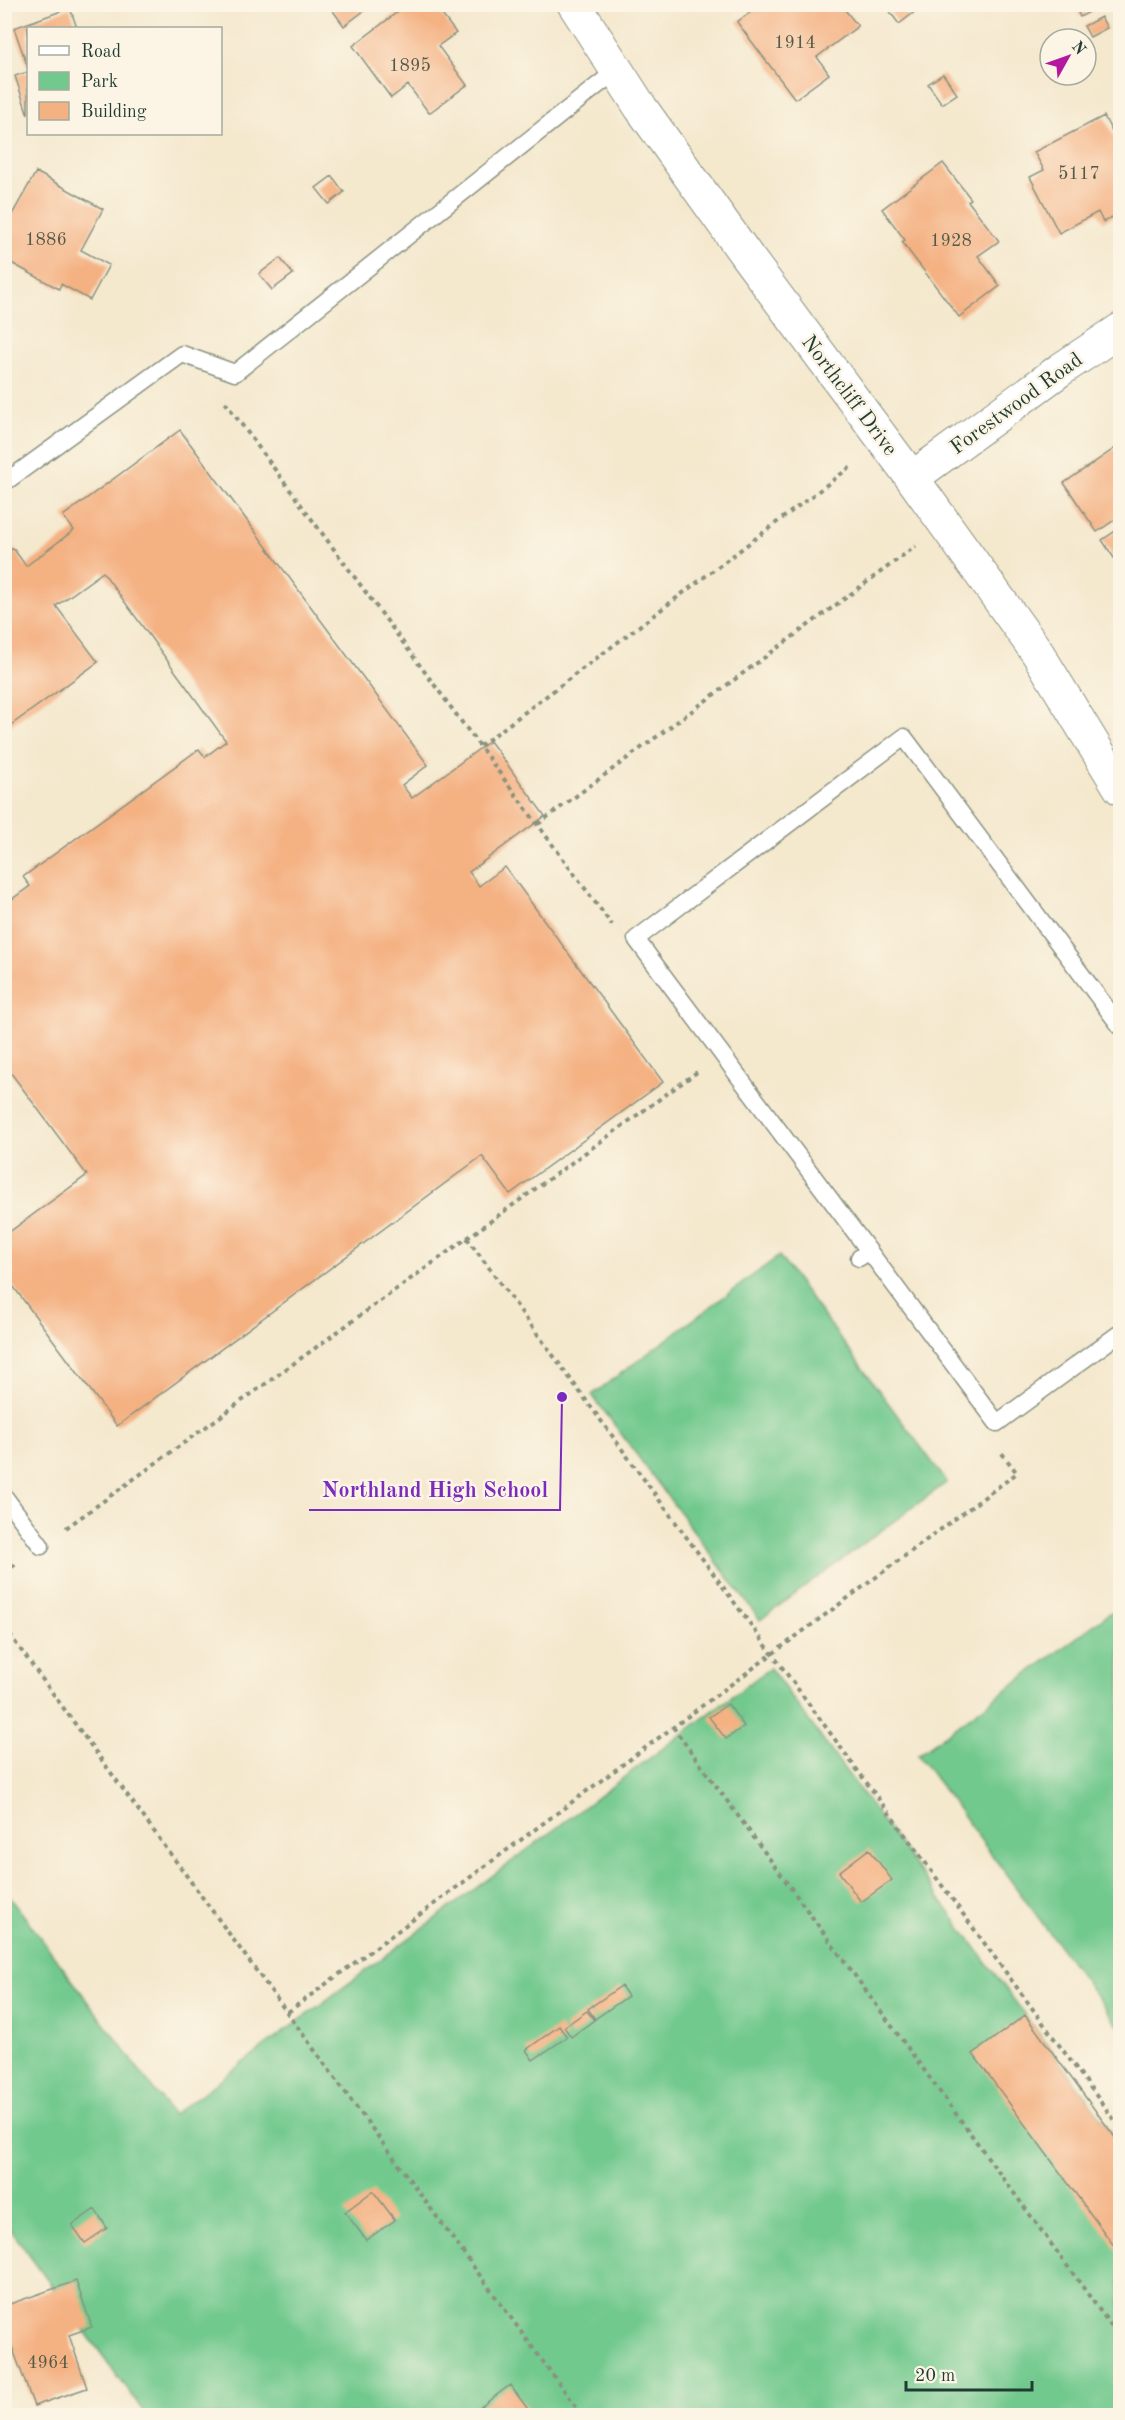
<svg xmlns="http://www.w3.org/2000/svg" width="1125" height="2420" font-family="'Old Standard TT',serif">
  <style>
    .green { fill: #72c98e; stroke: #488361; stroke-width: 1.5 }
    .building { fill: #f4b182 }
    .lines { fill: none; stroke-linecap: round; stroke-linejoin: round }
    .service-casing { stroke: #8a9280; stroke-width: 19 }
    .minor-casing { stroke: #8a9280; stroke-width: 35 }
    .path { stroke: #8a9280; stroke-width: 4; stroke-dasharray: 4.5 4.5; stroke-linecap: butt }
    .service { stroke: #fff; stroke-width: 16 }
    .minor { stroke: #fff; stroke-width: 33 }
    .labels { text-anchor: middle; stroke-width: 5; stroke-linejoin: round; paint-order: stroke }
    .number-label { font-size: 18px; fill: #545a48 }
    .street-label { font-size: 21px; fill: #1f3d34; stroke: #fcf5e5 }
    .leader { fill: none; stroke: #7b2cbf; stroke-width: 2 }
    .callout-dot { fill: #7b2cbf; stroke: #fcf5e5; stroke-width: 2 }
    .callout-label { font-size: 22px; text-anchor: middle; font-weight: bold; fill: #7b2cbf; stroke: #fcf5e5; stroke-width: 5; stroke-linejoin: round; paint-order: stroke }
  </style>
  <rect width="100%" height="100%" fill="#fcf5e5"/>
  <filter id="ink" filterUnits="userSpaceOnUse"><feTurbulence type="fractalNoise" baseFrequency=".0167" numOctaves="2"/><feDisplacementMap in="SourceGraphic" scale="12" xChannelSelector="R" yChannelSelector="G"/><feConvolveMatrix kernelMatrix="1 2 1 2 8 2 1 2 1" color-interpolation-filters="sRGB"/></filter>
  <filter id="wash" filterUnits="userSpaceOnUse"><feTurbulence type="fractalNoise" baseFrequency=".008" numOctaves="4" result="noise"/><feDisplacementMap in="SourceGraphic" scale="24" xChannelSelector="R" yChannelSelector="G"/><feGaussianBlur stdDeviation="1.35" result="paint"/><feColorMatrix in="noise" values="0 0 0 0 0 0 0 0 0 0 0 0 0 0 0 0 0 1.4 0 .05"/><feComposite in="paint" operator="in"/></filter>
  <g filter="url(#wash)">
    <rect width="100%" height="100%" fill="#f4e8cd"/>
    <path class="green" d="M 779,1256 L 947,1482 L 760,1620 L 592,1395 Z
      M 1111,1612 L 1120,1624 L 1120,2028 L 918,1755 Z
      M 770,1668 L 1120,2144 L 1120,2415 L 146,2415 L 5,2222 L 4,1889 L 173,2115 Z"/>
    <g id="blocks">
      <path class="building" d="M 328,4 L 373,4 L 344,26 Z
        M 408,4 L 434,4 L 456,33 L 438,46 L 467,85 L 429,113 L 408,85 L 391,98 L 353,46 Z
        M 884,4 L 925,4 L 899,24 Z
        M 1074,4 L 1092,4 L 1095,9 L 1080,17 Z
        M 761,5 L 841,5 L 858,26 L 817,57 L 829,74 L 795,99 L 737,22 Z
        M 70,8 L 77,28 L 28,28 L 28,68 L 14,28 Z
        M 1101,17 L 1107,28 L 1090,37 L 1084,26 Z
        M 28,72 L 28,115 L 15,76 Z
        M 943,74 L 957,94 L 942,104 L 928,84 Z
        M 1104,116 L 1120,148 L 1120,213 L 1103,222 L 1098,212 L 1059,233 L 1030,177 L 1044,170 L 1034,152 Z
        M 943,163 L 971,199 L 968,201 L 999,241 L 978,256 L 1000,286 L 959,317 L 902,242 L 905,240 L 882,209 Z
        M 36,172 L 103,209 L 81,250 L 109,265 L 90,300 L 61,284 L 59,289 L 4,259 L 4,229 Z
        M 332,176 L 344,192 L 329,204 L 316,188 Z
        M 280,258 L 293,274 L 272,290 L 259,274 Z
        M 180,430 L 428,765 L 402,785 L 412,798 L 490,741 L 545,816 L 469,872 L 479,886 L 505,867 L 663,1082 L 510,1194 L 482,1156 L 117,1426 L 4,1274 L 4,1236 L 87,1175 L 11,1073 L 4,1078 L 4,905 L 30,886 L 23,877 L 199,749 L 205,757 L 226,741 L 103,572 L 56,606 L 98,662 L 4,730 L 4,555 L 13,548 L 26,566 L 74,530 L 63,516 Z
        M 1120,445 L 1120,516 L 1097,532 L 1064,483 Z
        M 1120,528 L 1120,567 L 1102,540 Z
        M 728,1704 L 744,1726 L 726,1739 L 709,1717 Z
        M 869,1849 L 892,1880 L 861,1902 L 839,1872 Z
        M 621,1986 L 628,1996 L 595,2019 L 588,2009 Z
        M 587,2011 L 594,2020 L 571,2037 L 564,2027 Z
        M 1025,2015 L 1120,2144 L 1120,2254 L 973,2054 Z
        M 559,2026 L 567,2037 L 533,2060 L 526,2050 Z
        M 373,2191 L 395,2220 L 366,2240 L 345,2212 Z
        M 95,2209 L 107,2228 L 85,2243 L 72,2225 Z
        M 76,2281 L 92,2327 L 69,2335 L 87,2388 L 34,2406 L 4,2325 L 4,2306 Z
        M 510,2385 L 533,2416 L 482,2416 L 478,2409 Z"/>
    </g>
  </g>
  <g filter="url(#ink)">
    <use href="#blocks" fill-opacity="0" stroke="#8a9280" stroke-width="1.5"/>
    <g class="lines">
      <defs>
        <path id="service" d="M 4,483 L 182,354 L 235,373 L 617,70
          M 869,1251 L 997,1423 L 1120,1333
          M 859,1258 L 869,1251 L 636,939 L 904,737 L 1120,1026
          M 4,1496 L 41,1546"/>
        <path id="minor" d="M 574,4 L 641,108 L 746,255 L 912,478 L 1037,652 L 1120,788
          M 912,478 L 1060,370 L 1120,330"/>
      </defs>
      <use href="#service" class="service-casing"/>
      <use href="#minor" class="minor-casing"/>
      <path class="path" d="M 652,4 L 654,7
        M 225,402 L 612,925
        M 480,746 L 853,465
        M 538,824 L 916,546
        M 467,1238 L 1120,2128
        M 66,1528 L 697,1072
        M 4,1572 L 16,1564
        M 4,1627 L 583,2416
        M 673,1727 L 1120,2338
        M 288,2012 L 1017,1473 L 1001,1452"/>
      <use href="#service" class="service"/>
      <use href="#minor" class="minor"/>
    </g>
  </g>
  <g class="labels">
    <g class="number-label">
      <text x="795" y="48">1914</text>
      <text x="410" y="71">1895</text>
      <text x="1079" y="179">5117</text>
      <text x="46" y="245">1886</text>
      <text x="951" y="246">1928</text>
      <text x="48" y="2368">4964</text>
    </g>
    <g class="street-label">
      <text transform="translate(850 395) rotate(53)" y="7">Northcliff Drive</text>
      <text transform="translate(1016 403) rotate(-36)" y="7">Forestwood Road</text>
    </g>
  </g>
  <path class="leader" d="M562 1397L560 1510H309"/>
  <circle class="callout-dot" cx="562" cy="1397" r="6"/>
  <g class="callout-label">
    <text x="435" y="1497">Northland High School</text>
  </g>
  <rect width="1125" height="2420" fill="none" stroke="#fcf5e5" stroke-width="24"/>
  <rect x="27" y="27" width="195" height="108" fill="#fcf5e5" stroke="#a4ab9e" stroke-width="1.5"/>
  <rect x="39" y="46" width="30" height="9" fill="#ffffff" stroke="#a4ab9e" stroke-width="1.5"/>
  <text x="81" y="57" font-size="18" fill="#1f3d34">Road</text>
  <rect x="39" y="72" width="30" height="18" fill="#72c98e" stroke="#a4ab9e" stroke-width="1.5"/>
  <text x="81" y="87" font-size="18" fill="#1f3d34">Park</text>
  <rect x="39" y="102" width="30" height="18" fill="#f4b182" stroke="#a4ab9e" stroke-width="1.5"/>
  <text x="81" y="117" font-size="18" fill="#1f3d34">Building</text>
  <g transform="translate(1068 57) rotate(50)"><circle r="28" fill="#fcf5e5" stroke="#a4ab9e" stroke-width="1.5"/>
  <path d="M0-4.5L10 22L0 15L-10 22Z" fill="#b5179e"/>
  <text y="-9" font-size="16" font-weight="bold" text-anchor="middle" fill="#1f3d34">N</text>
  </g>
  <path d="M906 2381v9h126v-9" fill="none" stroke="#1f3d34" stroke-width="3"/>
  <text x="915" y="2381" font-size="18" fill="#1f3d34" stroke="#fcf5e5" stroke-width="4.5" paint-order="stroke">20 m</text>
</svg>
